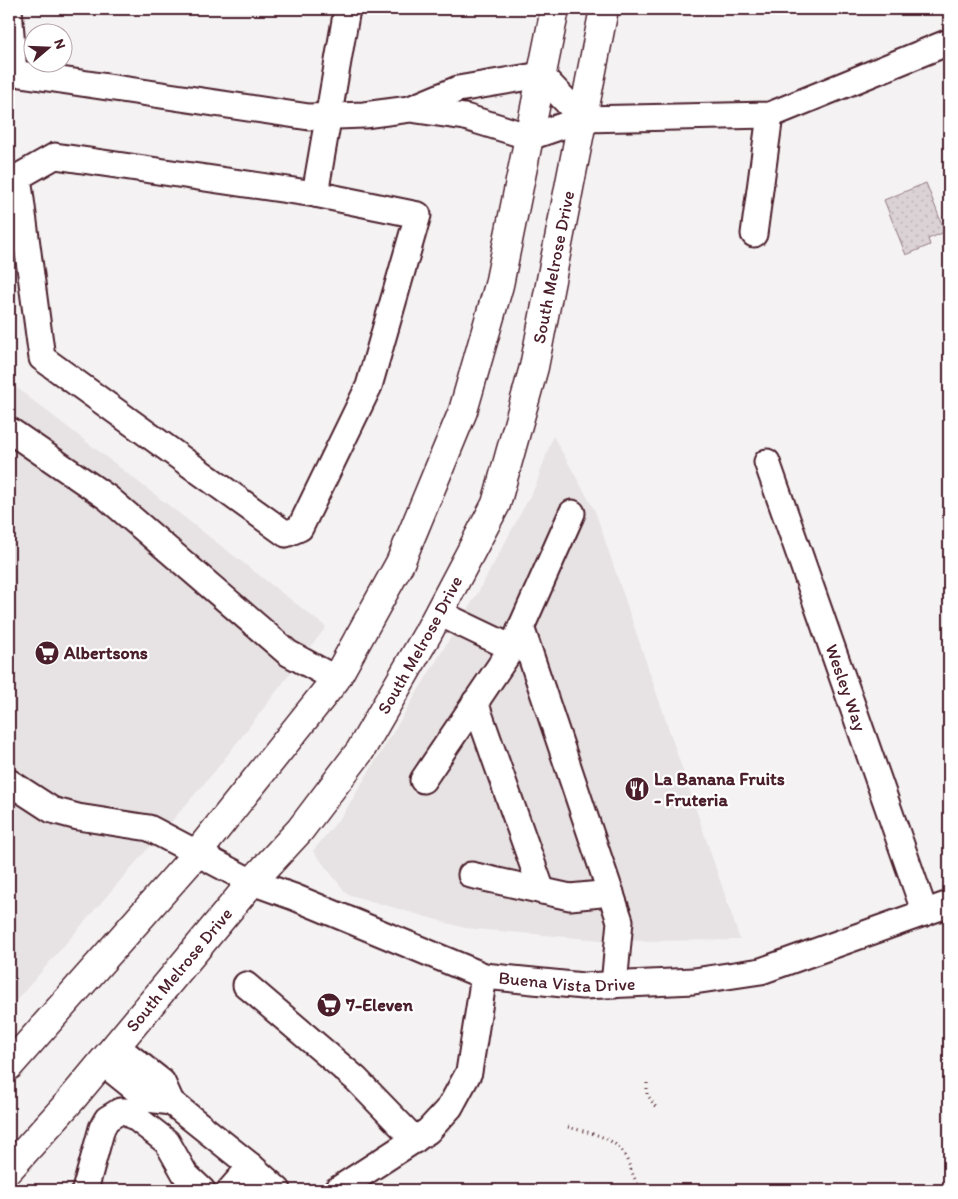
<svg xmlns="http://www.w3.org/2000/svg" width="958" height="1199" font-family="Itim,sans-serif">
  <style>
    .built { fill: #e7e2e3 }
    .green { fill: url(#green-dots); stroke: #927880 }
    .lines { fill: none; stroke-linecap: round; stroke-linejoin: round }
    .minor-casing { stroke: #4a1f2b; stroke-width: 29 }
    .major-casing { stroke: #4a1f2b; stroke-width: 31 }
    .path { stroke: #4a1f2b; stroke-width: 3; stroke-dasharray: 1 4; stroke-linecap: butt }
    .minor { stroke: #fff; stroke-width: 25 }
    .major { stroke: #fff; stroke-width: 28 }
    .labels { text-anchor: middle; stroke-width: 4.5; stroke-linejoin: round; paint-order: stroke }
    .street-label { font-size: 18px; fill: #4a1f2b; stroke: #fff }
    .poi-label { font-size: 18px; font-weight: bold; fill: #4a1f2b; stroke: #fff; text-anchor: start }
  </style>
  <defs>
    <pattern id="green-dots" width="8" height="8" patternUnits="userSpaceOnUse" patternTransform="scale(1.25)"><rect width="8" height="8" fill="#dbd2d5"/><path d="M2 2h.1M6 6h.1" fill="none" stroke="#bdb4b7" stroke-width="1.8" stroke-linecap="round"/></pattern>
  </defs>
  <rect width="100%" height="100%" fill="#f4f2f2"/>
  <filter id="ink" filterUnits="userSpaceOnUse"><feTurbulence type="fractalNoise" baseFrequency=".02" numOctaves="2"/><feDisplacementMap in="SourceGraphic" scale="10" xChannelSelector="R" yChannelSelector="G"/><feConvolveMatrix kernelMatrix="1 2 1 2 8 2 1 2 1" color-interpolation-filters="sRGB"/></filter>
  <g filter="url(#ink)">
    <path class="built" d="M 9,382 L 326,627 L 215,771 L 9,1009 Z
      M 553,436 L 595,511 L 740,940 L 613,941 L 465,928 L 347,894 L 313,851 L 344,813 L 480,589 L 536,485 Z"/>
    <path class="green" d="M 926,183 L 945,232 L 928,239 L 930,245 L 906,255 L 884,200 Z"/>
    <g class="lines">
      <defs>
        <g id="minor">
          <path d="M 9,9 L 14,73 L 309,117 L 364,115 L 410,109 L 465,117 L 530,137 L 583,119 L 541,75 L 458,89 L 410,109"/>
          <path d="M 583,119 L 770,115 L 949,42"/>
          <path d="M 55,156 L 315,194 L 418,215 L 369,386 L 300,528 L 286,534 L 42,358 L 18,177 Z"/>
          <path d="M 315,194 L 347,9"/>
          <path d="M 754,234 L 770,115"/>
          <path d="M 9,430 L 108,498 L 288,653 L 336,679"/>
          <path id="s1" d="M 767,462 L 925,913"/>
          <path d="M 439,613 L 512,648 L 572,513"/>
          <path d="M 521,627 L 620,921 L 614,985"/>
          <path d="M 475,702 L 542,891"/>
          <path d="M 423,780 L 512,648"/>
          <path id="s2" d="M 9,782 L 52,810 L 78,817 L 149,828 L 252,882 L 294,897 L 484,976 L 583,986 L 694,981 L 761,971 L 949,904"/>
          <path d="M 471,875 L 570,897 L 611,893"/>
          <path d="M 246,985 L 356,1079 L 415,1140"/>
          <path d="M 116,1046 L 162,1082 L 171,1102 L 251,1166 L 278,1190"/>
          <path d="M 102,1062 L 148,1099 L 171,1102"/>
          <path d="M 85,1190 L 102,1128 L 107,1119 L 120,1111 L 127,1111 L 167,1142 L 185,1174 L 202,1190"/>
          <path d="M 230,1190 L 251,1166"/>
          <path d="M 337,1190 L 428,1131 L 450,1107 L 469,1072 L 484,976"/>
        </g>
        <g id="major">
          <path d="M 9,1066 L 198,852 L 336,679 L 400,563 L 463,411 L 499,285 L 555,9"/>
          <path id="s3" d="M 9,1169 L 71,1100 L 252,882 L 300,830 L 360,751 L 428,633 L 496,504 L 534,367 L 604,9"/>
        </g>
      </defs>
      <use href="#minor" class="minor-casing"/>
      <use href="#major" class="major-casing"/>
      <path class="path" d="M 647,1083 L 647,1094 L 657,1109
        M 568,1127 C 589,1133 616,1136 626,1158 C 633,1172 632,1178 643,1190"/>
      <use href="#minor" class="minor"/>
      <use href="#major" class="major"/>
    </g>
  </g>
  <defs>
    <symbol id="supermarket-disc" viewBox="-11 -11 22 22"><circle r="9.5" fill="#4a1f2b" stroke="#fff"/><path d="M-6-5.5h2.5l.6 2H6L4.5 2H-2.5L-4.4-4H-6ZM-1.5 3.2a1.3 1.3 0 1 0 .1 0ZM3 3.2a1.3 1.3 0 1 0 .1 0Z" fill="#fff"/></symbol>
    <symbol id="restaurant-disc" viewBox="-11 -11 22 22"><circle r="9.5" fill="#4a1f2b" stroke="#fff"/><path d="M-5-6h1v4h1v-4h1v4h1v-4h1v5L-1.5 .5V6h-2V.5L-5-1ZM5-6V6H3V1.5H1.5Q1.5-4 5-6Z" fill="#fff"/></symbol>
  </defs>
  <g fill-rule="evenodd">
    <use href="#supermarket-disc" x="33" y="639" width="28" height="28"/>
    <use href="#restaurant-disc" x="623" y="775" width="28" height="28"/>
    <use href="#supermarket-disc" x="315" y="991" width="28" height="28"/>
  </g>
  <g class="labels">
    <g class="street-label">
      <text dy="6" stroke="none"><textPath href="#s3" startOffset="1072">South Melrose Drive</textPath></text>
      <text dy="6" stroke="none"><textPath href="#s3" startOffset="668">South Melrose Drive</textPath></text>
      <text dy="6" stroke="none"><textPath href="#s1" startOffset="239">Wesley Way</textPath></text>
      <text dy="6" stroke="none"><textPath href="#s3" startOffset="262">South Melrose Drive</textPath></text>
      <text dy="6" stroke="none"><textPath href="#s2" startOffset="600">Buena Vista Drive</textPath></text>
    </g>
    <g class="poi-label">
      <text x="64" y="659">Albertsons</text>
      <text x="654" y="785">La Banana Fruits<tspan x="654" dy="21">- Fruteria</tspan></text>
      <text x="346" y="1011">7-Eleven</text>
    </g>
  </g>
  <rect width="958" height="1199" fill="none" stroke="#fff" stroke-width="30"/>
  <rect x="15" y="15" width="928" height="1169" fill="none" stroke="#4a1f2b" stroke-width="2" filter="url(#ink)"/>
  <g transform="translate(48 48) rotate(71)"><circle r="24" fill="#ffffff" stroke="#b7a5aa"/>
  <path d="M0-4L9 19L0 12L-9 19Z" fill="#4a1f2b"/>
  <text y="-8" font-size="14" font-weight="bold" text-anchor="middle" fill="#4a1f2b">N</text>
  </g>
</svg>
